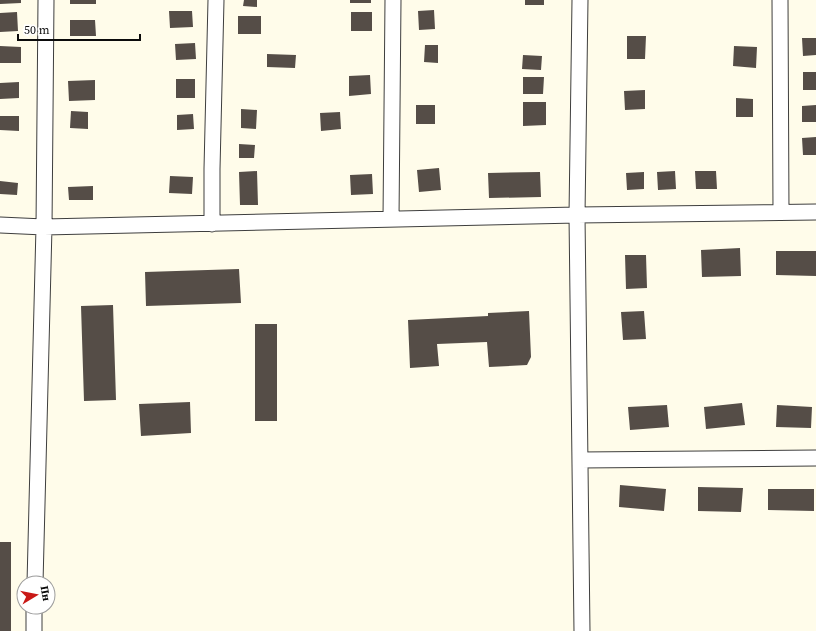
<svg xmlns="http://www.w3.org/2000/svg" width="816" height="631" font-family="'Source Serif 4',serif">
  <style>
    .building { fill: #554d47 }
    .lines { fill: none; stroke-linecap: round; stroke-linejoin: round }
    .minor-casing { stroke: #3e3e3e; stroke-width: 17 }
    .minor { stroke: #fff; stroke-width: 15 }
  </style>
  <rect width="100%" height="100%" fill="#fffcea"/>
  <path class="building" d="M 0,0 L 21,0 L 21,3 L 0,4 Z
    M 70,0 L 96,0 L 96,4 L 70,4 Z
    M 244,0 L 257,0 L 257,7 L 243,6 Z
    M 350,0 L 371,0 L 371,3 L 350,3 Z
    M 525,0 L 544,0 L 544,5 L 525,5 Z
    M 434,10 L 435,29 L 419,30 L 418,11 Z
    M 169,11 L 192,11 L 193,27 L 170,28 Z
    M 17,12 L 18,31 L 0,32 L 0,13 Z
    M 351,12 L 372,12 L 372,31 L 351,31 Z
    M 238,16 L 261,16 L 261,34 L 238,34 Z
    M 70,20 L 95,20 L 96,36 L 70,36 Z
    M 627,36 L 646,36 L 645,59 L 627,59 Z
    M 802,38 L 816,38 L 816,55 L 803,56 Z
    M 195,43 L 196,59 L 176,60 L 175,44 Z
    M 425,45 L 438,45 L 438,63 L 424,62 Z
    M 0,46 L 21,47 L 21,63 L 0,63 Z
    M 734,46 L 757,47 L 756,68 L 733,66 Z
    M 267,54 L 296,55 L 295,68 L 267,67 Z
    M 523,55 L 542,56 L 541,70 L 522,69 Z
    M 803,72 L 816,72 L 816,90 L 803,90 Z
    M 370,75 L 371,94 L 349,96 L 349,76 Z
    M 523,77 L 544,77 L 543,94 L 523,94 Z
    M 176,79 L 195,79 L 195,98 L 176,98 Z
    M 95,80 L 95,100 L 69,101 L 68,81 Z
    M 19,82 L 19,98 L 0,99 L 0,83 Z
    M 645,90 L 645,109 L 625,110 L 624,91 Z
    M 736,98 L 753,99 L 753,117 L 736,117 Z
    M 523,102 L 546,102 L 546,125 L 523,126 Z
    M 416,105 L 435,105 L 435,124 L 416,124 Z
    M 816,105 L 816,122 L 802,122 L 802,106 Z
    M 241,109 L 257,110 L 256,129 L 241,128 Z
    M 71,111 L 88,112 L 88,129 L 70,128 Z
    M 340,112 L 341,129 L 321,131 L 320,113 Z
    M 193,114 L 194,129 L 177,130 L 177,115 Z
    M 0,116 L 19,116 L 19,131 L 0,130 Z
    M 816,137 L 816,155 L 803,155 L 802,138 Z
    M 239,144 L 255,145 L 254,158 L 239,158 Z
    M 439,168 L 441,190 L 419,192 L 417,170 Z
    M 257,171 L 258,205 L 240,205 L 239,172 Z
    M 675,171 L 676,189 L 658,190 L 657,172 Z
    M 695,171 L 716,171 L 717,189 L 696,189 Z
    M 540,172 L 541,197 L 489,198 L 488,173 Z
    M 644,172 L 644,189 L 627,190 L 626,173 Z
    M 372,174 L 373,194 L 351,195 L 350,175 Z
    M 170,176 L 193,177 L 192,194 L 169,193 Z
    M 0,181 L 18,183 L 17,195 L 0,194 Z
    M 93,186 L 93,200 L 69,200 L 68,187 Z
    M 740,248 L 741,276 L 702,277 L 701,250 Z
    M 776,251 L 816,251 L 816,276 L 776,275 Z
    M 625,255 L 646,255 L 647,288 L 626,289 Z
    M 239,269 L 241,303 L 146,306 L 145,272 Z
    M 113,305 L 116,400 L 84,401 L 81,306 Z
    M 529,311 L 531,357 L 527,365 L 489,367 L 487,342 L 437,344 L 439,366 L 410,368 L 408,320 L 488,316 L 488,313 Z
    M 644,311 L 646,339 L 623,340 L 621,312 Z
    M 255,324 L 277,324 L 277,421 L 255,421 Z
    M 190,402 L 191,433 L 141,436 L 139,404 Z
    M 742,403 L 745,425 L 706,429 L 704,407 Z
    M 667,405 L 669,427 L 630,430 L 628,407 Z
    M 777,405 L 812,407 L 811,428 L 776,427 Z
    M 620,485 L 666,489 L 664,511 L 619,507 Z
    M 698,487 L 743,488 L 741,512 L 698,511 Z
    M 768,489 L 814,489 L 814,511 L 768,510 Z
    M 0,542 L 11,542 L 11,631 L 0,631 Z"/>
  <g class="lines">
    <defs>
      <path id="minor" d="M 580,0 L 577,215 L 582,631
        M 780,0 L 781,212
        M 391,219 L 393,0
        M 212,224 L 212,169 L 216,0
        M 0,225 L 44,227 L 577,215 L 816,212
        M 580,460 L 816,458
        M 35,583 L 44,227 L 46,0
        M 34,631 L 34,607"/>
    </defs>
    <use href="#minor" class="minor-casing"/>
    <use href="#minor" class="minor"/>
  </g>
  <g transform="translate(36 595) rotate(80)"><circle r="19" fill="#ffffff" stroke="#9d9d9d"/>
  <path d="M0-3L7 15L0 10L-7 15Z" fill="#c91916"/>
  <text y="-6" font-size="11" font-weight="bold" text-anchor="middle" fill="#0b0b0b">Пн</text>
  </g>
  <path d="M18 34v6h122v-6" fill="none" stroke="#0b0b0b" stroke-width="2"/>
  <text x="24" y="34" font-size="12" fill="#0b0b0b" stroke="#ffffff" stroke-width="3" paint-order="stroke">50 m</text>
</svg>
